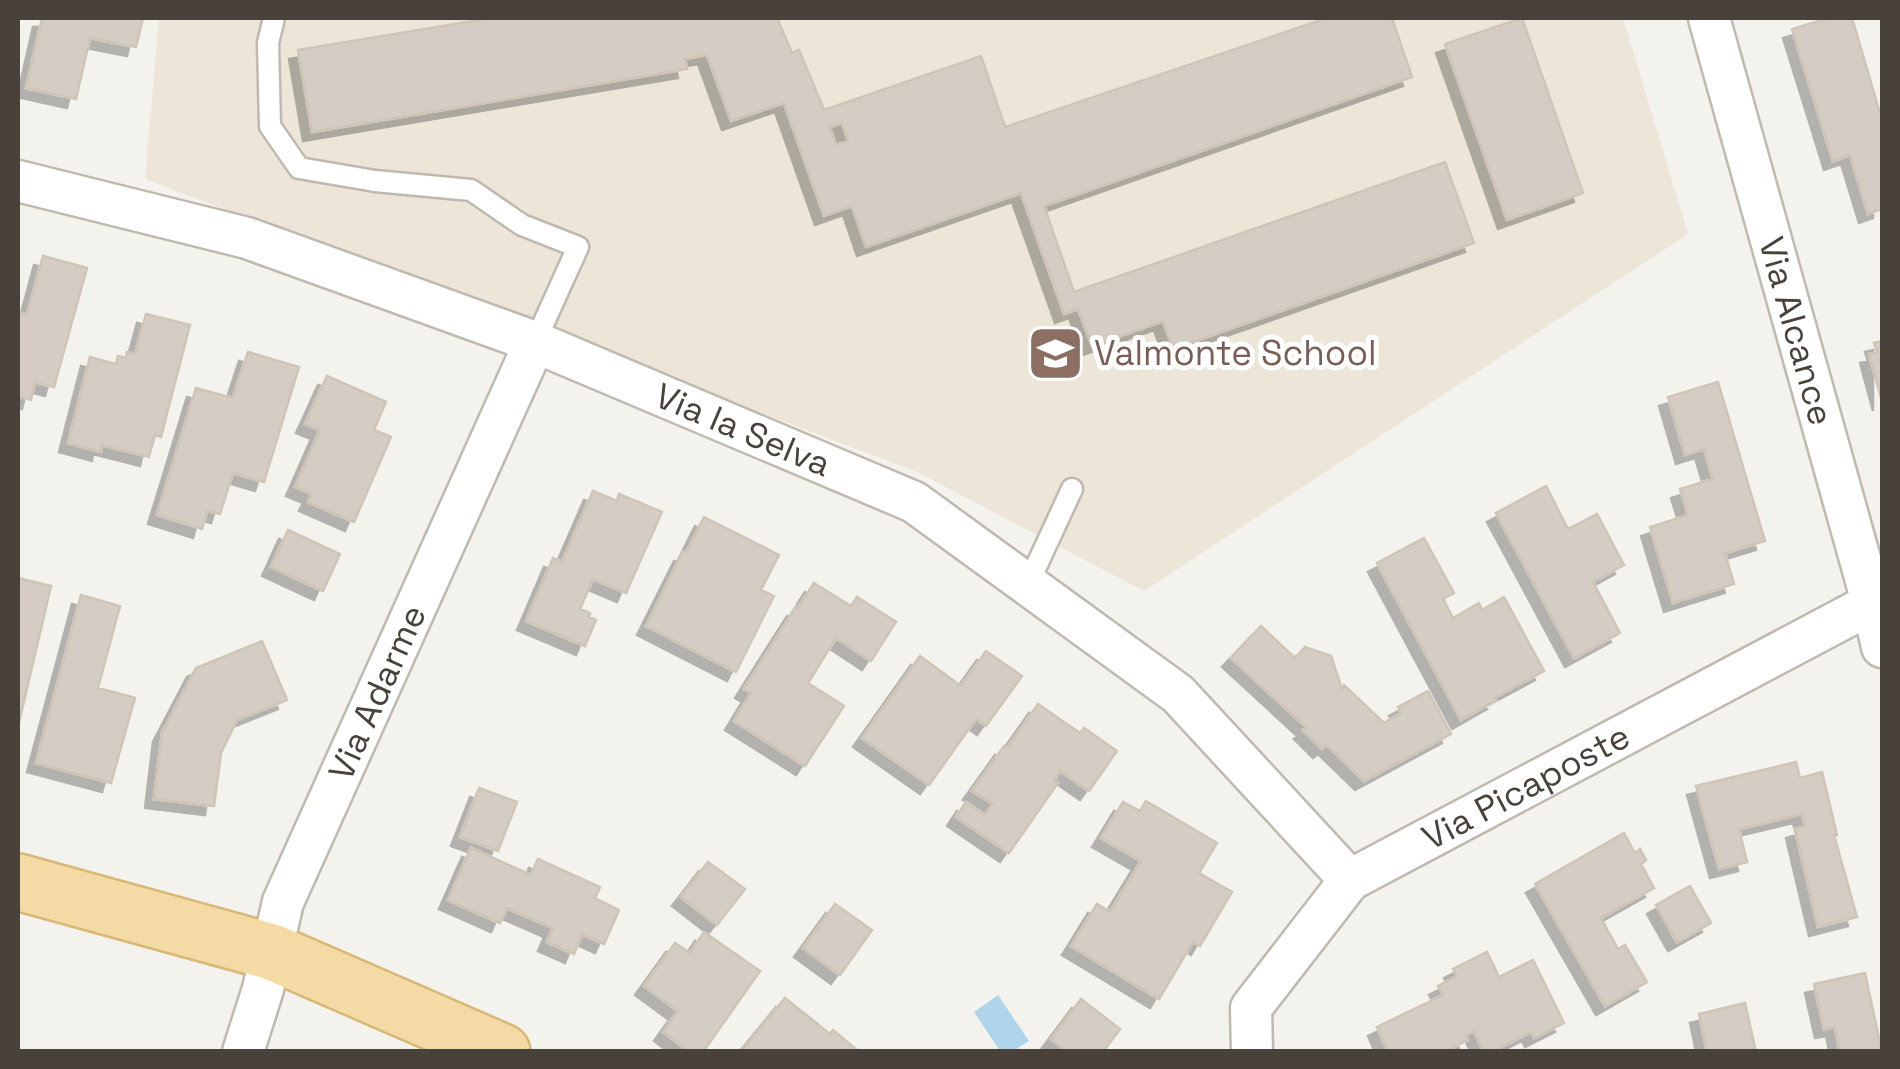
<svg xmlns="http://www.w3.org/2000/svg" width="1900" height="1069" font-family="'Space Grotesk',sans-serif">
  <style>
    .education { fill: #ece5d8 }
    .water { fill: #b0d4e9 }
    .building { fill: #d5cdc3; stroke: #cfc5b7; stroke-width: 2.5; fill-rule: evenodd; filter: url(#shadow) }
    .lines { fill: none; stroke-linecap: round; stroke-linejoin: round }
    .lane-casing { stroke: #bfb9af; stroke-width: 25 }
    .street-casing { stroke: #bfb9af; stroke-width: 45 }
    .primary-casing { stroke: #d8b777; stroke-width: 60 }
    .lane { stroke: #fff; stroke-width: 20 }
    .street { stroke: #fff; stroke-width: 40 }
    .primary { stroke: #f4dba6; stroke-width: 55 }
    .labels { text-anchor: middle; stroke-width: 10; stroke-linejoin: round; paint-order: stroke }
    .street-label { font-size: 35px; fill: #48423a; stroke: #fff }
    .education-label { font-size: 35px; fill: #785e54; stroke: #fff; text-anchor: start }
  </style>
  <defs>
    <filter id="shadow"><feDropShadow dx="-9" dy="9" stdDeviation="0" flood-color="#0004"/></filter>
  </defs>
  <rect width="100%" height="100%" fill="#f4f2ec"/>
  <path class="education" d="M 159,18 L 1623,18 L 1688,234 L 1144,591 L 917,472 L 145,179 Z"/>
  <path class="water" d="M 998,995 L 1029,1041 L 1013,1051 L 1000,1051 L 974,1012 Z"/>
  <path class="building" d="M 42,18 L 143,18 L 136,47 L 90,38 L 76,99 L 26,88 Z
    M 491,18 L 777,18 L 792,53 L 799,50 L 824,110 L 981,56 L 1005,127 L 1327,18 L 1392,18 L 1412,77 L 1044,206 L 1074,292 L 1445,162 L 1474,243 L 1173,349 L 1163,321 L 1092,346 L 1078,309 L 1064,314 L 1021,193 L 866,247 L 852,206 L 824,216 L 784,103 L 731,121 L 707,55 L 685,59 L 687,69 L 312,132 L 298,50 ZM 842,123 L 848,141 L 836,145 L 830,127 Z
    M 1522,18 L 1583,193 L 1507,220 L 1445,44 Z
    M 1829,18 L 1852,18 L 1880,113 L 1882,112 L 1882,209 L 1868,214 L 1850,155 L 1833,161 L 1792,29 Z
    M 43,256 L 87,268 L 54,387 L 35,382 L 31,400 L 18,396 L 18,312 L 27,315 Z
    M 146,314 L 190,325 L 161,437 L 154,435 L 149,457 L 102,445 L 101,452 L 68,443 L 90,357 L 116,364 L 118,356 L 126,358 L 127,352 L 135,354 Z
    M 1882,341 L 1882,402 L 1869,354 L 1877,352 L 1874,343 Z
    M 248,352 L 299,367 L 264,482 L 233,473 L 220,514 L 207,511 L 202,529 L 157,515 L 196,388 L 233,398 Z
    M 327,376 L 386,402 L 374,430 L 391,437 L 354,522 L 308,502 L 312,494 L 295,487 L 320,430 L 305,424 Z
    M 1718,382 L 1765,541 L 1725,553 L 1734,584 L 1673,603 L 1650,527 L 1688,515 L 1680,489 L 1713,479 L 1704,449 L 1685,455 L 1668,397 Z
    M 1546,486 L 1568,529 L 1597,514 L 1624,565 L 1593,582 L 1620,633 L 1574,658 L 1496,513 Z
    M 593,491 L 617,501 L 619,494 L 662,512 L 626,593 L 593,579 L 580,609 L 590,613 L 589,617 L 596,620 L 585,646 L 526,621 L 553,558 L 562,562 Z
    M 704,517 L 779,555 L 761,590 L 774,596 L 736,672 L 646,626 L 683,552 L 686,553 Z
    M 288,530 L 340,554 L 323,591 L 271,567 Z
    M 1424,538 L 1454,593 L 1443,599 L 1453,618 L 1479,603 L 1482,610 L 1504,597 L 1544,671 L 1494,698 L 1496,700 L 1461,720 L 1377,563 Z
    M 18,578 L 51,586 L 18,727 Z
    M 814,583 L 851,606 L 857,597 L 896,622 L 871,661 L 836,638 L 808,683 L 844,706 L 805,766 L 734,721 L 751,693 L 744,689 L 796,607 L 798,608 Z
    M 81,595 L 120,606 L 98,688 L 135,698 L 111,783 L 36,763 Z
    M 1261,626 L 1295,658 L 1305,647 L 1331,656 L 1342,689 L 1344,685 L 1384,723 L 1401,713 L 1398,707 L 1428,691 L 1451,734 L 1364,781 L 1327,745 L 1322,749 L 1303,730 L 1306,727 L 1231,658 Z
    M 262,641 L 287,700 L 237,720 L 221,753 L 214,806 L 154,799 L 162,733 L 196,668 Z
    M 986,651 L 1022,676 L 986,726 L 976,719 L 929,785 L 862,738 L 920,656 L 961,686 Z
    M 1038,704 L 1080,733 L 1084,728 L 1117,751 L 1089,791 L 1060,771 L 1054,781 L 1058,783 L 1009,853 L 956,817 L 966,802 L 985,815 L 993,804 L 972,791 L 1004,746 L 1007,748 Z
    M 1796,762 L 1800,778 L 1822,772 L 1837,835 L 1834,835 L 1857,917 L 1818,927 L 1795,829 L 1805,826 L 1802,814 L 1739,829 L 1747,862 L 1719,869 L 1696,786 Z
    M 479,788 L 517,802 L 498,851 L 460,837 Z
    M 1146,801 L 1217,843 L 1199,873 L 1232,892 L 1200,946 L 1193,942 L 1159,999 L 1071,946 L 1097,904 L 1110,912 L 1141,861 L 1101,838 L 1123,802 L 1140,811 Z
    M 1624,833 L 1635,853 L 1640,849 L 1646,860 L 1641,864 L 1654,888 L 1601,918 L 1618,949 L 1625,945 L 1647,982 L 1605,1006 L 1535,884 Z
    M 471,848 L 531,875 L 538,859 L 600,887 L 595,898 L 619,910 L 604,944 L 582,934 L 574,954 L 547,942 L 553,928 L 507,908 L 500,923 L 448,900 Z
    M 708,862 L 745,889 L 717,925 L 681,897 Z
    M 1690,886 L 1711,923 L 1677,942 L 1656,905 Z
    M 835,904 L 872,930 L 840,975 L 803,948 Z
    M 704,932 L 760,971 L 703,1052 L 690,1052 L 663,1032 L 678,1011 L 644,986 L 675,943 L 690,953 Z
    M 1487,952 L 1499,977 L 1533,960 L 1564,1023 L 1534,1038 L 1531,1032 L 1491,1052 L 1484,1052 L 1474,1031 L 1466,1035 L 1468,1040 L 1444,1052 L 1388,1052 L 1377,1027 L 1443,995 L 1438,986 L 1457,976 L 1453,969 Z
    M 1865,973 L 1882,1052 L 1840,1052 L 1835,1027 L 1824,1029 L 1814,984 Z
    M 785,998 L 830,1034 L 833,1030 L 857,1050 L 741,1052 Z
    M 1081,999 L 1120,1029 L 1103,1052 L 1068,1052 L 1051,1039 Z
    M 1745,1003 L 1756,1052 L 1707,1052 L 1699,1014 Z"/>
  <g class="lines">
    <defs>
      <path id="lane" d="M 274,18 L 268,43 L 270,126 L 299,168 L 375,181 L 471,190 L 522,225 L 578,247 L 535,342
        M 1028,584 L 1072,489"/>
      <g id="street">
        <path id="s1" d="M 1709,18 L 1872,602 L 1882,647"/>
        <path id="s2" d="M 18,181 L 247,238 L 535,342 L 914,502 L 1178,694 L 1350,880"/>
        <path id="s3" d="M 243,1052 L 263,989 L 283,902 L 535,342"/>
        <path id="s4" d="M 1252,1052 L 1251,1008 L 1350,880 L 1882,598"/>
      </g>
      <path id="primary" d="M 18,882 L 272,952 L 502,1052"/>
    </defs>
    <use href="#lane" class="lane-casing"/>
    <use href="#street" class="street-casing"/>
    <use href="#primary" class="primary-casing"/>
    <use href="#lane" class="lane"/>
    <use href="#street" class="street"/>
    <use href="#primary" class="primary"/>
  </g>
  <defs>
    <symbol id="school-square" viewBox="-11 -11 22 22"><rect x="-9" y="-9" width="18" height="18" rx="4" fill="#8d6e63" stroke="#fff"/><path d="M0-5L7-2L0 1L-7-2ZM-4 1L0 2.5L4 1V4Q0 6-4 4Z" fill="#fff"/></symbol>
  </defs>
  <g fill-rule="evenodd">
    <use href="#school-square" x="1024" y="322" width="63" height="63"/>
  </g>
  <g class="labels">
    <g class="street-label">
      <text dy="12" stroke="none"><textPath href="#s1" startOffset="325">Via Alcance</textPath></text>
      <text dy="12" stroke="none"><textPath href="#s2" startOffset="768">Via la Selva</textPath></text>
      <text dy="12" stroke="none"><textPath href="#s3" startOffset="385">Via Adarme</textPath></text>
      <text dy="12" stroke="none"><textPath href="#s4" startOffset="405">Via Picaposte</textPath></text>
    </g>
    <g class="education-label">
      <text x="1094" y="365">Valmonte School</text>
    </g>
  </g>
  <rect width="1900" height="1069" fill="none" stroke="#48423a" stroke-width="40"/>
</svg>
